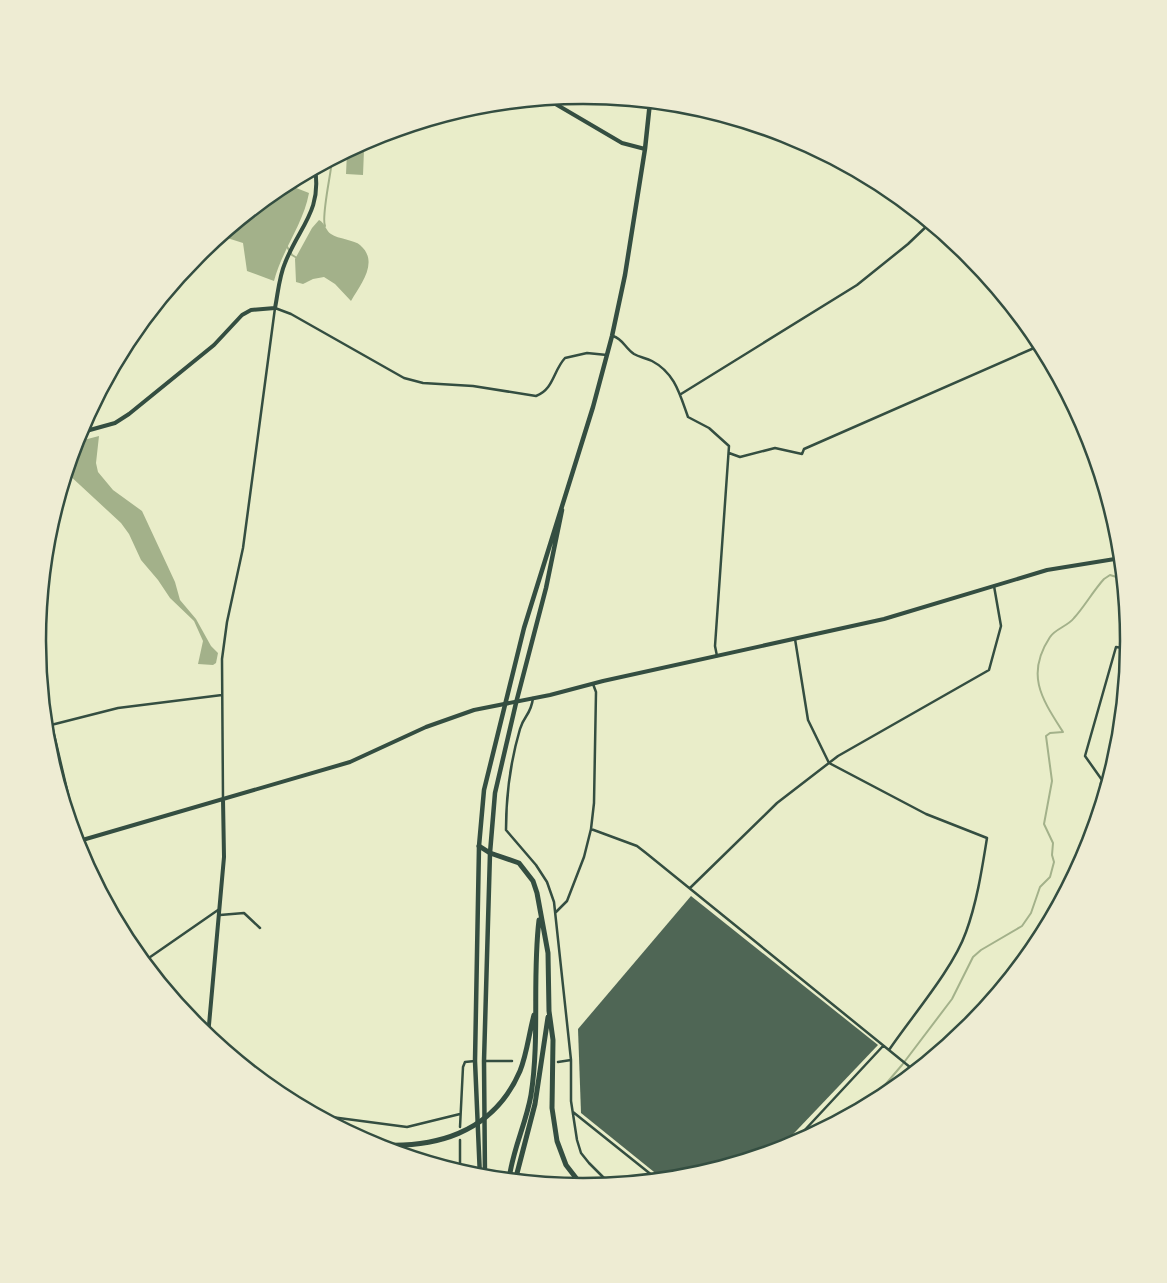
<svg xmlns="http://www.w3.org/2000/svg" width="1167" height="1283" font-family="'Golos Text',sans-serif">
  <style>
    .water { fill: #a3b18a }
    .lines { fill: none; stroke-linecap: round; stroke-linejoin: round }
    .stream { stroke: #a3b18a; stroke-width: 2 }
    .building { fill: #4f6655 }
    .minor { stroke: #344e41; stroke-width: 2.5 }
    .tertiary { stroke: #344e41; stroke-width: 4 }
    .primary { stroke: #344e41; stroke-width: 4.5 }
    .motorway { stroke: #344e41; stroke-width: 5 }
    .rim { fill: none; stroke: #344e41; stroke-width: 2.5 }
  </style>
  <rect width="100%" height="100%" fill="#e9edc9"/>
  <path class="water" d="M 352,149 L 364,150 L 363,175 L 346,174 L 347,152 Z
    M 286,184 L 309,193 C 303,225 282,250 274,281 L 247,271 L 243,243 L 221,236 Z
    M 319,220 C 325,223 326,231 331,234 C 338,239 355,240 360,245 C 380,262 360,285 351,301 L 335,284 L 324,277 L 313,279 L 303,284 L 296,282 L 295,259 L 312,228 Z
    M 99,436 L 96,463 L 98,472 L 113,490 L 142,511 L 175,582 L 180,600 L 196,619 L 211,646 L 218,653 L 216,663 L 213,665 L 198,664 L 203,641 L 194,621 L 170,598 L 158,580 L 141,560 L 129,534 L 121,523 L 67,473 L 76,442 Z"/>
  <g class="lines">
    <path class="stream" d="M 325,226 C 321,217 331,174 332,160
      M 286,245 L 292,255 L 297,258
      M 867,1106 L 902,1065 L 952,999 L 973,957 L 981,950 L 1022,926 L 1031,913 L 1040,887 L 1050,877 L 1054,862 L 1052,855 L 1053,843 L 1044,824 L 1052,781 L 1046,736 L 1050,733 L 1063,732 C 1042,699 1025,675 1050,637 C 1055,629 1068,626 1074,618 C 1085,606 1093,591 1104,579 L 1110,575 L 1123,579"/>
  </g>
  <path class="building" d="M 691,896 L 878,1045 L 778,1150 L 690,1177 L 664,1180 L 581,1113 L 578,1029 Z"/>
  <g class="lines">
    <path class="minor" d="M 613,336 C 623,339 625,348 634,354 C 639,357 646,358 652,361 C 675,373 680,395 688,417 L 709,428 L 729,446 L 715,646 L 717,656
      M 681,394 L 857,285 L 908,244 L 930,223
      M 729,453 L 740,457 L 775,448 L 802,454 L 804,449 L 1041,345
      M 795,639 L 808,720 L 829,763 L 926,814 L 987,838 C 982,869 977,902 966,932 C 953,969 912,1016 889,1050
      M 42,683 L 79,841 L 76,842
      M 533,698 C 531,715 524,715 520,729 C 510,763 506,795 506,830 L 536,865 L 547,882 L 554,902 L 571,1060 L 571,1101 L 577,1140 L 581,1153 L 589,1163 L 611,1185
      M 51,725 L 118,708 L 222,695
      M 1102,780 L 1085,756 L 1116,647 L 1129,649
      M 223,799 L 222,659 L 227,622 L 243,548 L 275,308 L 291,314 L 404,378 L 423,383 L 473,386 L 536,396 C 554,389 553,371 565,358 L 587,353 L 607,355
      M 1096,823 L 1101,783 L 1114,765
      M 591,829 L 637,846 L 646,853 L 916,1072
      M 690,888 L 777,803 L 838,756 L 989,670 L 1001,626 L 994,586
      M 556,912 L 567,901 L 584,857 L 591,829 L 594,803 L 596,692 L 593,684
      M 220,915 L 244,913 L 260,928
      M 143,962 L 218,910
      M 484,1061 L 512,1061
      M 558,1062 L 571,1060
      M 573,1112 L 658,1180
      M 316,1115 L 407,1127 L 460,1114
      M 460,1127 L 463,1067 L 465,1062 L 475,1061
      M 799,1136 L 804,1140
      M 789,1147 L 883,1046
      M 460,1170 L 460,1140"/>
    <path class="tertiary" d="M 547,99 L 622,143 L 645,149
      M 79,433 L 115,423 L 129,414 L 214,345 L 242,315 L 251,310 L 275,308 C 278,293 279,277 285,263 C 299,227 322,211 315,169
      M 79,841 L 350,762 L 426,727 L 474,710 L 550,695 L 603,681 L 884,619 L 1047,570 L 1121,558
      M 208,1036 L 224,857 L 223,799"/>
    <path class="primary" d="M 480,1177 L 475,1061 L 479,846 L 484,790 L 524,628 L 593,407 L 612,336 L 625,275 L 645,149 L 650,102
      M 485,1178 L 484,1061 L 490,853 L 495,793 L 516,703 L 546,588 L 562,510"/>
    <path class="motorway" d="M 479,846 L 490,853 L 519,863 L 533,881 L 537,893 L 548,953 L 549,1011 L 553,1040 L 552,1108 L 557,1141 L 566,1165 L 583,1187
      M 370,1144 C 433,1150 493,1134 520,1071 C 527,1054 529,1033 534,1015
      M 509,1180 C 512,1151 526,1124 531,1095 C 540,1037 532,978 539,920
      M 515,1181 L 535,1104 L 548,1017"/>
  </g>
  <path d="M0 0H1167V1283H0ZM46 641a537 537 0 1 1 1074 0a537 537 0 1 1-1074 0Z" fill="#eeecd3" fill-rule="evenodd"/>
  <path class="rim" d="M46 641a537 537 0 1 1 1074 0a537 537 0 1 1-1074 0Z"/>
</svg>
